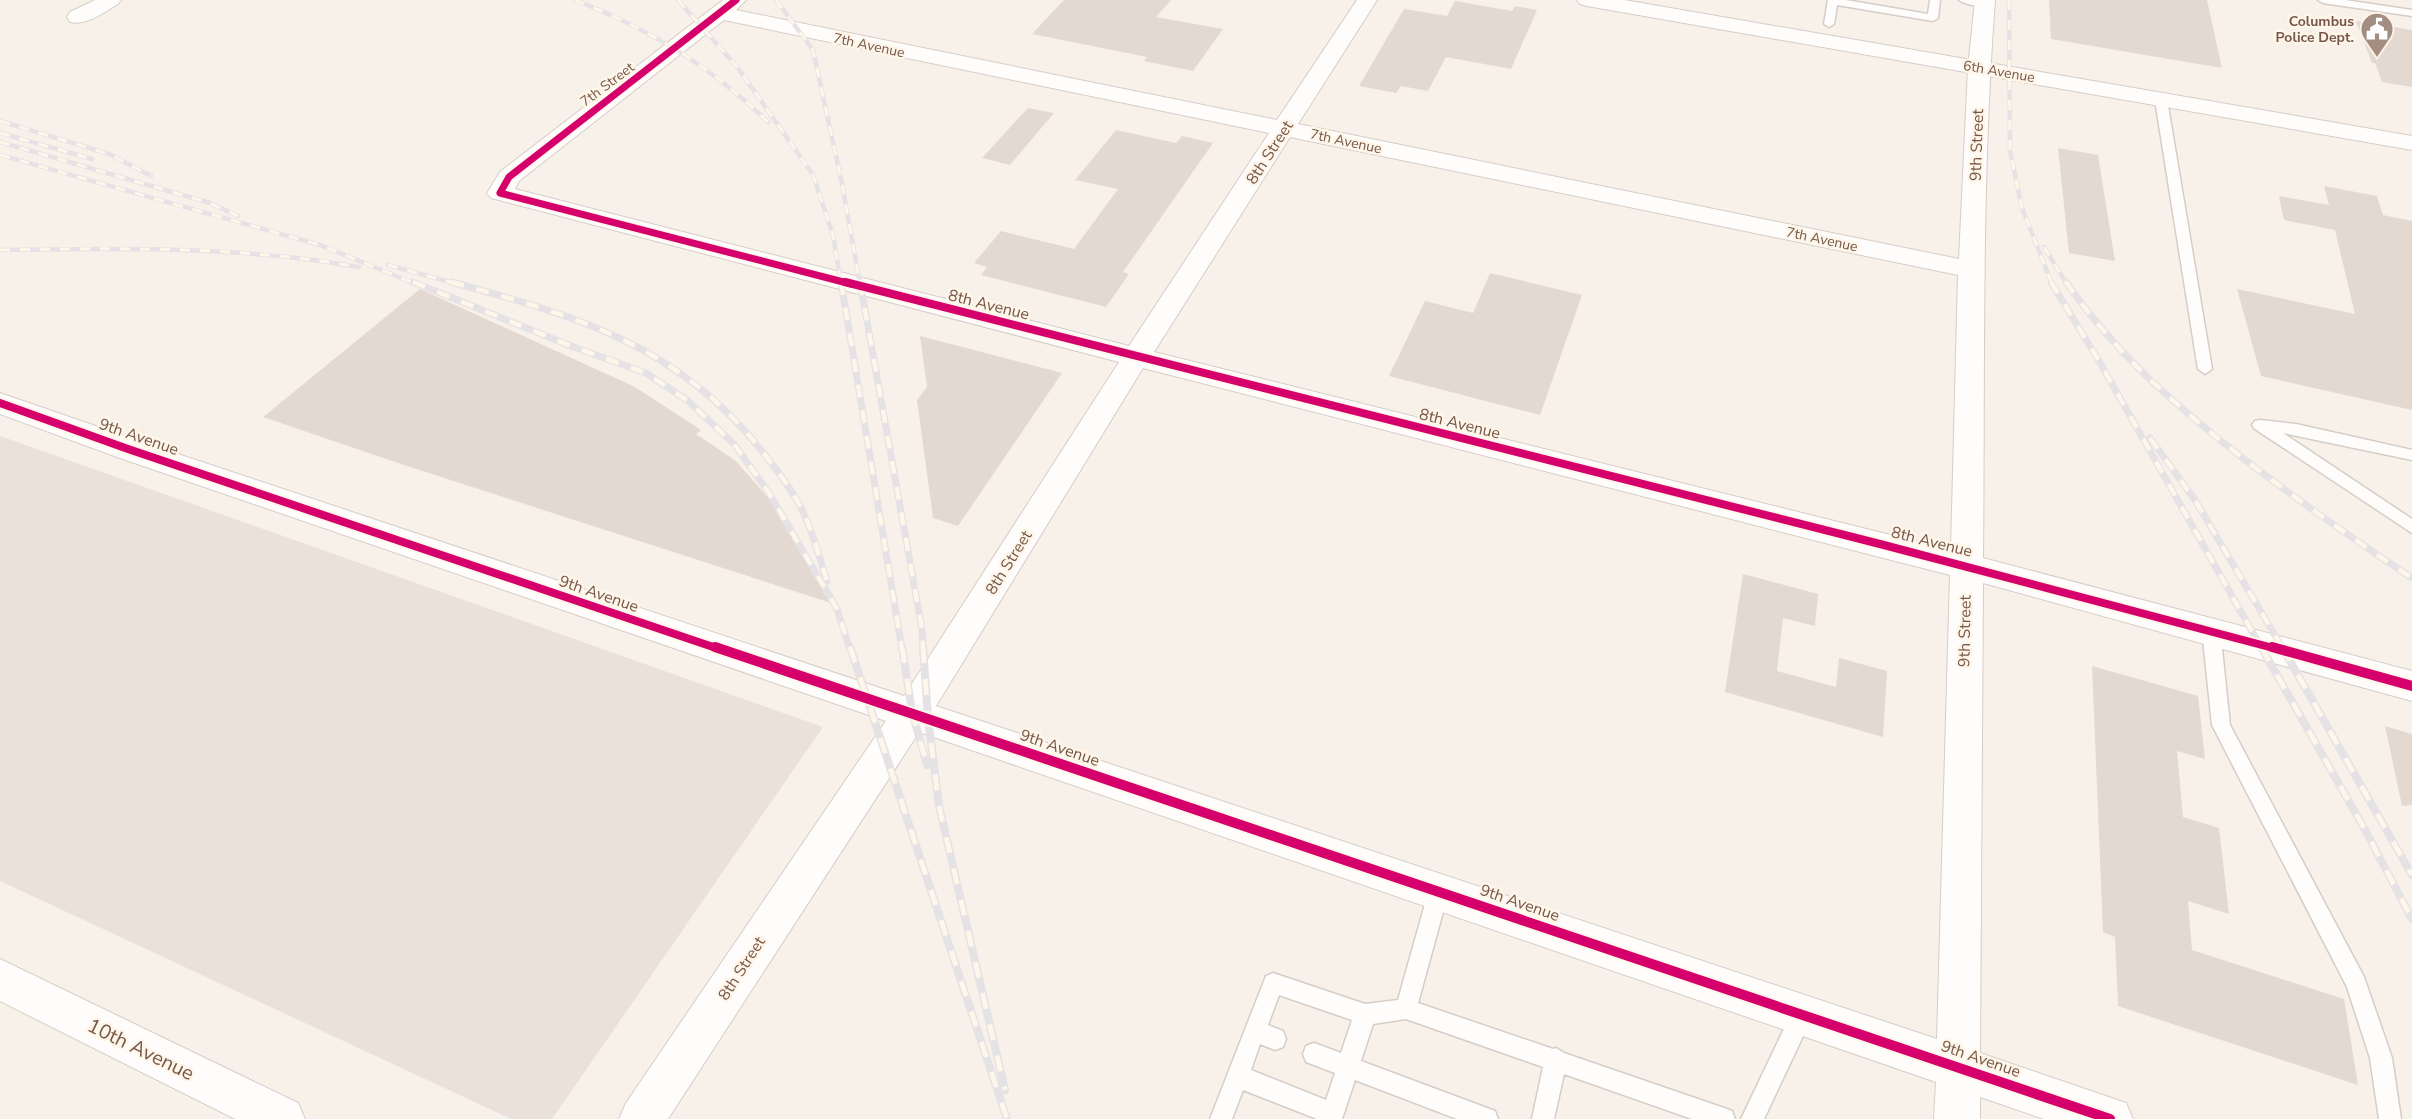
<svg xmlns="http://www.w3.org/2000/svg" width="2412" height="1119" font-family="'Nunito Sans',sans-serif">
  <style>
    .industrial { fill: #eae1da }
    .building { fill: #e4d9d1 }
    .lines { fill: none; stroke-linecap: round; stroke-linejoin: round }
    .service-casing { stroke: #d6cdc7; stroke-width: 3 }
    .minor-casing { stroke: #d6cdc7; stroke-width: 2 }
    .secondary-casing { stroke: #d6cdc6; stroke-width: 2 }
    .service { fill: #fefdfc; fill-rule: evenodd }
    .minor { fill: #fefdfc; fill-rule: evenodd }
    .secondary { fill: #fefdfc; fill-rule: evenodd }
    .rail-far2-casing { stroke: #e4e2e5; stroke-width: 4.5 }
    .rail-far1-casing { stroke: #e4e2e5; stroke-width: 7 }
    .rail-casing { stroke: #e4e2e5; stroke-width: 8 }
    .rail-far2 { stroke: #fff6ea; stroke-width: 3; stroke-dasharray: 10; stroke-linecap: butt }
    .rail-far1 { stroke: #fff6ea; stroke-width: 4.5; stroke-dasharray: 13; stroke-linecap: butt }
    .rail { stroke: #fff6ea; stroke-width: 5; stroke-dasharray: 16; stroke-linecap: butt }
    .cycleway-far2-casing { stroke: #fff6ea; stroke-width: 10 }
    .cycleway-far1-casing { stroke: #fff6ea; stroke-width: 12 }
    .cycleway-casing { stroke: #fff6ea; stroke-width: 14 }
    .cycleway-far2 { stroke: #d6006c; stroke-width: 7 }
    .cycleway-far1 { stroke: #d6006c; stroke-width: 8 }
    .cycleway { stroke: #d6006c; stroke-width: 10 }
    .labels { text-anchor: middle; stroke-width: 5; stroke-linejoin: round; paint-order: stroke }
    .far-poi-label { font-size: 14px; font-weight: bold; fill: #765749; stroke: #fff6ea; text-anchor: end }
    .far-street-label { font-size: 14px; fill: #765749; stroke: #fff6ea }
    .street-label { font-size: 16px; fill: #765749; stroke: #fff6ea }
    .near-street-label { font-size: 20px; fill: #765749; stroke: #fff6ea }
  </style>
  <rect width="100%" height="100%" fill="#f7f1ea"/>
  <path class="industrial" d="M 0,436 L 823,727 L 552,1119 L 511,1119 L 0,881 Z"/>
  <path class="building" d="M 1064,0 L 1171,0 L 1156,17 L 1223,29 L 1193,71 L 1144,61 L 1147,57 L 1032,34 Z
    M 2049,0 L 2207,0 L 2222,68 L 2051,39 Z
    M 1455,1 L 1512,11 L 1515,6 L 1537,10 L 1511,69 L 1446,57 L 1428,91 L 1401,86 L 1396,93 L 1359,86 L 1404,9 L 1447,16 Z
    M 2356,21 L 2412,30 L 2412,87 L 2382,82 L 2375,63 L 2372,63 Z
    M 1028,108 L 1054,113 L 1010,165 L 982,158 Z
    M 1116,130 L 1176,143 L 1182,136 L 1213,143 L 1123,272 L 1129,274 L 1106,307 L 981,275 L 987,267 L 974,263 L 1001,231 L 1074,249 L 1118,189 L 1075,180 Z
    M 2058,148 L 2098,155 L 2115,261 L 2069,253 Z
    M 2324,186 L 2377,196 L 2383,215 L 2412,221 L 2412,410 L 2261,376 L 2237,289 L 2355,314 L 2335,230 L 2284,220 L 2279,196 L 2329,205 Z
    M 1490,273 L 1582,295 L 1540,415 L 1389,376 L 1425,301 L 1473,313 Z
    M 420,289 L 635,387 L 701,430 L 696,434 L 736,461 L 788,521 L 786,523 L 834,604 L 401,464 L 263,417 Z
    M 920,336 L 1062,373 L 958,526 L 933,518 L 917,400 L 927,387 Z
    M 1743,574 L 1818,594 L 1815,626 L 1783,618 L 1777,671 L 1836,687 L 1839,658 L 1887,671 L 1883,737 L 1725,692 Z
    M 2092,666 L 2198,696 L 2205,759 L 2177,751 L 2183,817 L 2219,828 L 2229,914 L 2188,901 L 2192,950 L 2344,999 L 2358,1085 L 2118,1006 L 2115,937 L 2103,932 Z
    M 2385,726 L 2412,734 L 2412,805 L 2402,806 Z"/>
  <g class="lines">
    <defs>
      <path id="service" d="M 1828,0 L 1846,0 L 1928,14 L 1930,0 L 1940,0 L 1938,18 L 1933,21 L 1837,5 L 1834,24 L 1829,27 L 1824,24 Z
        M 1959,0 L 1986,0 L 1990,3 C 1983,8 1966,5 1959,0 Z
        M 2318,0 L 2345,0 L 2412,10 L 2412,16 L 2323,3 Z
        M 2161,97 L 2167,100 L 2212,369 L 2205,374 L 2198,369 L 2155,100 Z
        M 2260,420 L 2296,424 L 2412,450 L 2412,460 L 2283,433 L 2412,519 L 2412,533 L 2255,429 L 2252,425 L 2255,421 Z
        M 2211,623 L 2217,625 L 2220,630 L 2230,725 L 2364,977 L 2392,1058 L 2401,1119 L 2379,1119 L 2370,1058 L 2347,987 L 2212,725 L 2202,630 L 2205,625 Z
        M 1439,881 L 1446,883 L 1449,890 L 1418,1003 L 1553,1049 L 1556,1048 L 1564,1053 L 1724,1108 L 1732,1111 L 1735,1119 L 1692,1119 L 1564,1074 L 1554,1119 L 1532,1119 L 1543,1067 L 1406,1019 L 1373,1024 L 1361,1061 L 1495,1111 L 1498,1119 L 1457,1119 L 1355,1080 L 1342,1119 L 1317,1119 L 1243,1090 L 1232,1119 L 1210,1119 L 1266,976 L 1273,973 L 1365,1004 L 1398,1000 L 1429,890 L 1432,883 ZM 1279,995 L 1352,1020 L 1341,1053 L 1314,1043 L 1306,1046 L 1303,1054 L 1306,1062 L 1335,1073 L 1326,1100 L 1251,1070 L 1260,1044 L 1275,1050 L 1283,1047 L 1286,1039 L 1283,1031 L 1268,1025 Z
        M 1802,1005 L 1810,1008 L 1813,1015 L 1764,1119 L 1741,1119 L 1794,1008 Z"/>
      <path id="minor" d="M 95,0 L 121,0 L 118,4 C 104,12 87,26 70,22 L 67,17 L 70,12 Z
        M 723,0 L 746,0 L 736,10 L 1277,120 L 1357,0 L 1377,0 L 1298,124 L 1959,259 L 1968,68 L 1975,0 L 1995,0 C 1981,185 1985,372 1983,558 L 2412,671 L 2412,701 L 1983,583 L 1980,1053 L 2126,1103 L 2133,1119 L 2044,1119 L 1980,1097 L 1980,1119 L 1934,1119 L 1936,1082 L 919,732 L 668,1119 L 619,1119 L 626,1103 L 886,721 L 117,457 L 0,414 L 0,393 L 139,441 L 904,696 L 1119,362 L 491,198 L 487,193 L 500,172 ZM 724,20 L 1269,133 L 1129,346 L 515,189 L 519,181 ZM 1290,137 L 1958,275 L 1951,550 L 1154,352 ZM 1143,368 L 1950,575 L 1937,1039 L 936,706 Z"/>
      <path id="secondary" d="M 1577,0 L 1624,0 L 2412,136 L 2412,150 L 1587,6 L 1580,4 Z
        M 0,959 L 298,1103 L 305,1119 L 235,1119 L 0,1001 Z"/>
    </defs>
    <use href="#service" class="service-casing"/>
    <use href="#minor" class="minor-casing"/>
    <use href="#secondary" class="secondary-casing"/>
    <use href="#service" class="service"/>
    <use href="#minor" class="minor"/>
    <use href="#secondary" class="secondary"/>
    <defs>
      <path id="rail-far2" d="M 575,0 C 651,30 709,65 768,122
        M 678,0 L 738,68 L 813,175 L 833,235 L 841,284
        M 776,0 L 813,50 L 842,184 L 860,284
        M 2009,0 L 2010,151 L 2022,208 L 2052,284
        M 0,121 L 109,154 L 151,176
        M 0,133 L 92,159
        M 0,142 L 210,203 L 238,216
        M 0,155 L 320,245 L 416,284
        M 2044,247 L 2067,284
        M 0,250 C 121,248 240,246 359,267
        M 388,265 L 457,284"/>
      <path id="rail-far1" d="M 413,282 L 571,346 L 646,373 L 688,401 L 734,444 L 769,493 L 837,609 L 850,649
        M 451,282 C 577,316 678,345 762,451 C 776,469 791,488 801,508 C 813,531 819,557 827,581
        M 841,282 L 902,649
        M 860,282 L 922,629 L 923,649
        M 2051,282 L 2099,361 L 2262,649
        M 2066,282 C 2115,353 2173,403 2240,456 C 2296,499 2353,539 2412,578
        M 2150,438 L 2195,500 L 2283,649"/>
      <path id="rail" d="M 850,647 L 1007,1119
        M 902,647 L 912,712 L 927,765
        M 923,647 L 928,718 L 939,806 L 1005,1090
        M 2261,647 L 2364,828 L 2412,919
        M 2282,647 L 2412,875"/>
    </defs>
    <use href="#rail-far2" class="rail-far2-casing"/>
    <use href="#rail-far1" class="rail-far1-casing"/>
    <use href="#rail" class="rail-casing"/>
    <use href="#rail-far2" class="rail-far2"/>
    <use href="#rail-far1" class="rail-far1"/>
    <use href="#rail" class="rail"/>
    <defs>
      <path id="cycleway-far2" d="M 736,0 L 509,177 L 500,193 L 851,284"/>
      <path id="cycleway-far1" d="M 845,282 L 1880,544 L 2277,649
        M 0,403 L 128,449 L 719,649"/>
      <path id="cycleway" d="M 715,647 L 2110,1119
        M 2272,647 L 2412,686"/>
    </defs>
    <use href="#cycleway-far2" class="cycleway-far2-casing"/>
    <use href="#cycleway-far1" class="cycleway-far1-casing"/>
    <use href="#cycleway" class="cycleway-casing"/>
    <use href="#cycleway-far2" class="cycleway-far2"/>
    <use href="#cycleway-far1" class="cycleway-far1"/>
    <use href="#cycleway" class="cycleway"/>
  </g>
  <defs>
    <symbol id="civic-pin" viewBox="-11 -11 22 30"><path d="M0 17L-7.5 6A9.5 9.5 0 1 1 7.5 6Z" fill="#a38d81" stroke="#fff6ea"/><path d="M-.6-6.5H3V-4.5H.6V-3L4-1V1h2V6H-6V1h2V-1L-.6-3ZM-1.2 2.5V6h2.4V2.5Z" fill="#fff"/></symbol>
  </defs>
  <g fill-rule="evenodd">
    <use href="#civic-pin" x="2358" y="10" width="38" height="52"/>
  </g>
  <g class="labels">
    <g class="far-poi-label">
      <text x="2354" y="26">Columbus<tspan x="2354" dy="16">Police Dept.</tspan></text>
    </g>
    <g class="far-street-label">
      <text transform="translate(869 45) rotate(12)" y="5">7th Avenue</text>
      <text transform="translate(1999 71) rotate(10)" y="5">6th Avenue</text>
      <text transform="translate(607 84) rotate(-37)" y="5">7th Street</text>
      <text transform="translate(1346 141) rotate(12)" y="5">7th Avenue</text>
      <text transform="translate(1822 239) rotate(12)" y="5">7th Avenue</text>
    </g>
    <g class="street-label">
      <text transform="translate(1976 145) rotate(-88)" y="6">9th Street</text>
      <text transform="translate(1269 152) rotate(-57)" y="6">8th Street</text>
      <text transform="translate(989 304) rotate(14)" y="6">8th Avenue</text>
      <text transform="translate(1460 423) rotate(14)" y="6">8th Avenue</text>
      <text transform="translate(139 436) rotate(19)" y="6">9th Avenue</text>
      <text transform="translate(1932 541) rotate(14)" y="6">8th Avenue</text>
      <text transform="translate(1008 562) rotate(-58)" y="6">8th Street</text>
      <text transform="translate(599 593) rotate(19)" y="6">9th Avenue</text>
      <text transform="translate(1964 631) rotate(-89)" y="6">9th Street</text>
      <text transform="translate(1060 747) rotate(19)" y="6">9th Avenue</text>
      <text transform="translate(1520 902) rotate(19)" y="6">9th Avenue</text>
      <text transform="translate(741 968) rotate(-57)" y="6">8th Street</text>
      <text transform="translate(1981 1058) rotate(19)" y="6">9th Avenue</text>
    </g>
    <g class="near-street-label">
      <text transform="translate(141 1049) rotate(26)" y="7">10th Avenue</text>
    </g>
  </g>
</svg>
